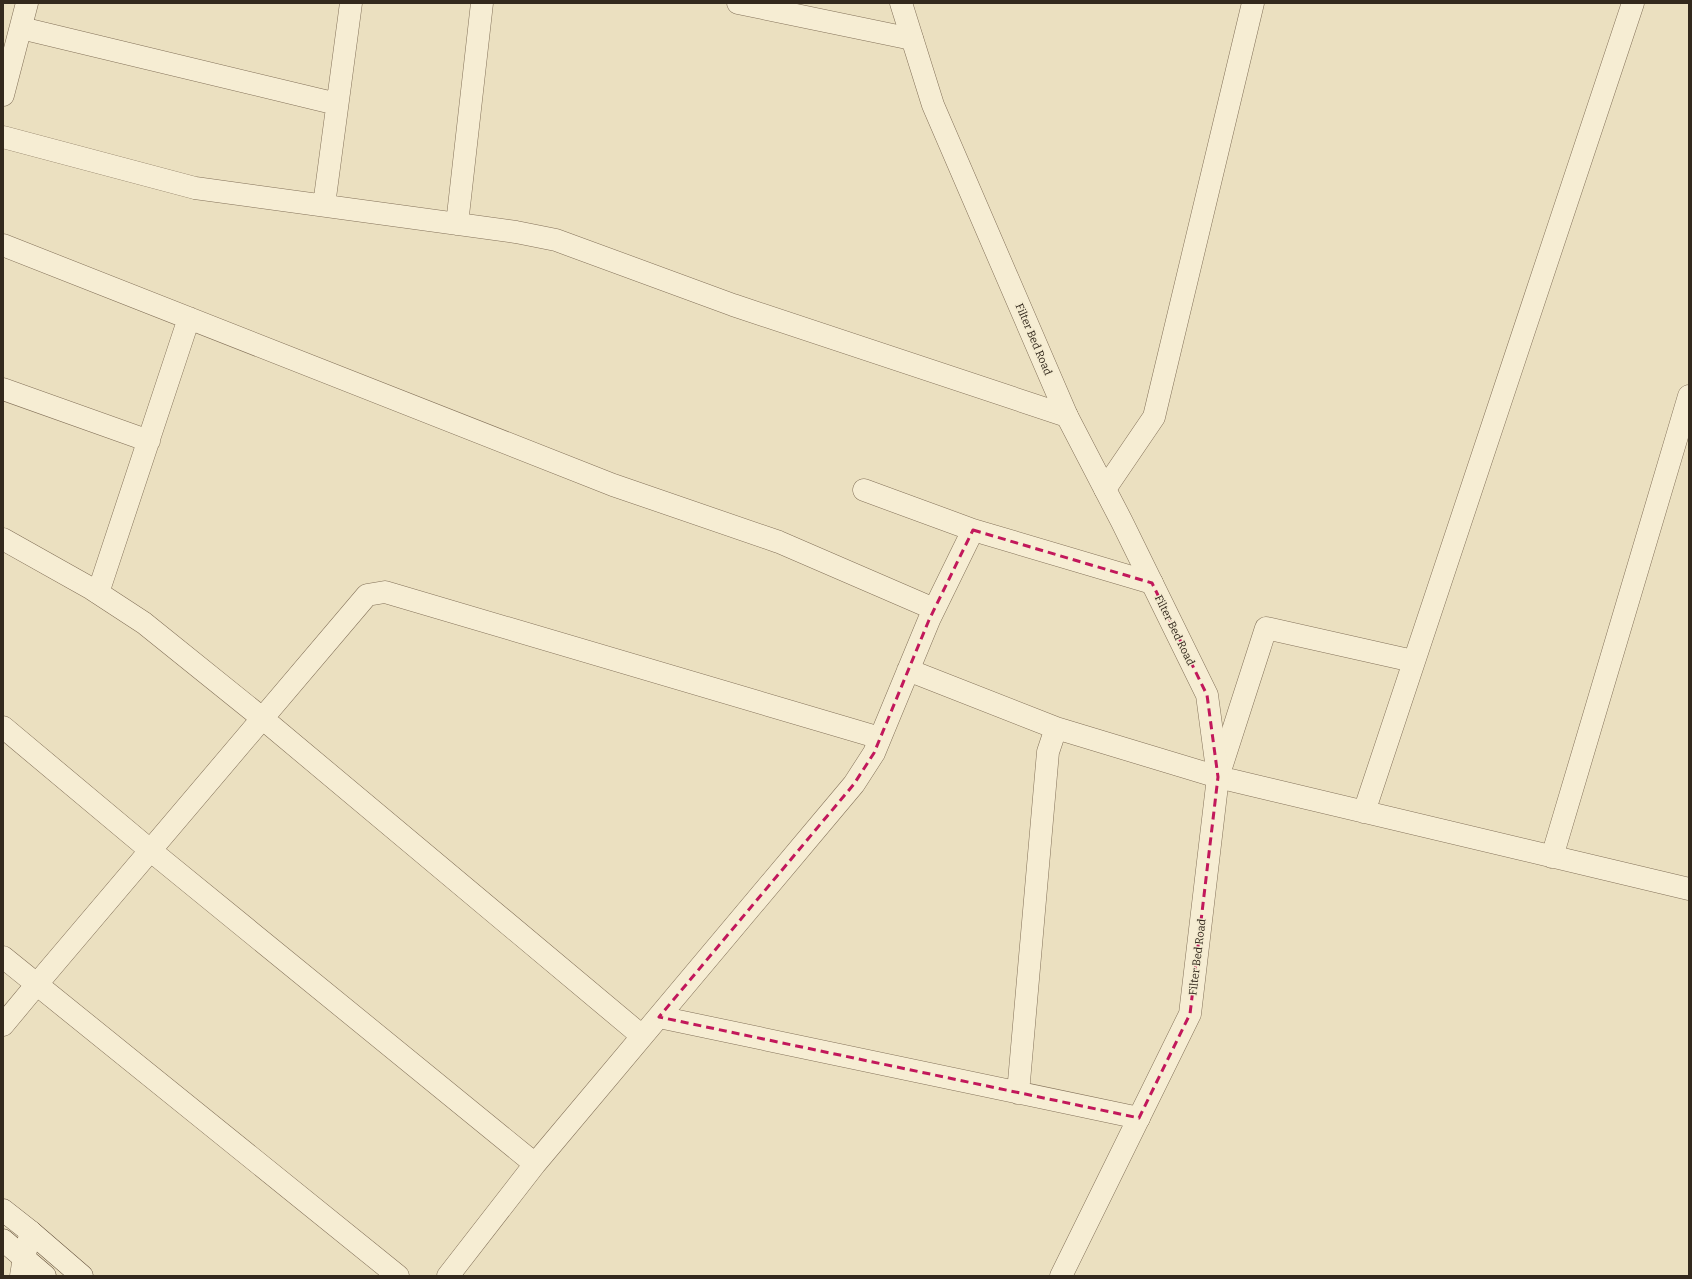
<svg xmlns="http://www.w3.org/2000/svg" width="1692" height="1279" font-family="Bitter,serif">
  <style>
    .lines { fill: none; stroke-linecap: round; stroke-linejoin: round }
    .minor-casing { stroke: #837159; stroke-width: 23 }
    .tertiary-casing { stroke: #837159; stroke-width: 23 }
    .secondary-casing { stroke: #65523d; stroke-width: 23 }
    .minor { stroke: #f6edd3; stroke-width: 22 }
    .tertiary { stroke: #f6edd3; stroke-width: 22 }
    .secondary { stroke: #f6edd3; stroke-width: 22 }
    .marked { fill: none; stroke: #c2185b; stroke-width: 3; stroke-dasharray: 8 5; stroke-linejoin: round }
    .labels { text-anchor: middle; stroke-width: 3; stroke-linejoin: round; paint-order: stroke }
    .street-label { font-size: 11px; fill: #33291d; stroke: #f3eacf }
  </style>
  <rect width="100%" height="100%" fill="#ebe0c0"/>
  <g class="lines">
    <defs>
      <path id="minor" d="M 738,3 L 912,39
        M 21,28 L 337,104
        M 3,95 L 27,3
        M 3,137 L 195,188 L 516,232 L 556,240 L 733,305 L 1067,416
        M 324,205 L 351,3
        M 457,224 L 482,3
        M 3,245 L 613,485 L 779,542 L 934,609
        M 3,389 L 149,441
        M 1105,489 L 1154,417 L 1253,3
        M 864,490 L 973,530 L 1152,583
        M 3,539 L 92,589 L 144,623 L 262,718 L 642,1036
        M 98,593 L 189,318
        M 908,670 L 1056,728 L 1218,777 L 1266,628 L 1413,661
        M 3,727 L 150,850 L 535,1164
        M 1218,777 L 1689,889
        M 1364,812 L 1633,3
        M 1552,857 L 1689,396
        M 3,957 L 398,1276
        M 659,1017 L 1139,1118
        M 3,1025 L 37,984 L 367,595 L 385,592 L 880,738
        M 1018,1093 L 1048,752 L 1056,728
        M 448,1276 L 535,1164 L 854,784 L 874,753 L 929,620 L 973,530"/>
      <path id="tertiary" d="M 901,3 L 933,105 L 1067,416 L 1122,522 L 1207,695 L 1218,777 L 1190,1014 L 1061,1276
        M 21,1276 L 24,1257 L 31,1232"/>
      <path id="secondary" d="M 3,1210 L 31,1232 L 82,1276
        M 3,1240 L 45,1276"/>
    </defs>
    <use href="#minor" class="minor-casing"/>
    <use href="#tertiary" class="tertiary-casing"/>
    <use href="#secondary" class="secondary-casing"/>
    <use href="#minor" class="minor"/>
    <use href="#tertiary" class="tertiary"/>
    <use href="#secondary" class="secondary"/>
  </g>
  <path class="marked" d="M 973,530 L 1152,583 L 1207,695 L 1218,777 L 1190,1014 L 1139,1118 L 659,1017 L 854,784 L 874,753 L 929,620 Z"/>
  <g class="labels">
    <g class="street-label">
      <text transform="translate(1034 339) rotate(67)" y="4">Filter Bed Road</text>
      <text transform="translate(1175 630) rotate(64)" y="4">Filter Bed Road</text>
      <text transform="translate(1197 957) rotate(-83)" y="4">Filter Bed Road</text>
    </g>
  </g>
  <rect width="1692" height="1279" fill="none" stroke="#33291d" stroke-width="8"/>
</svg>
